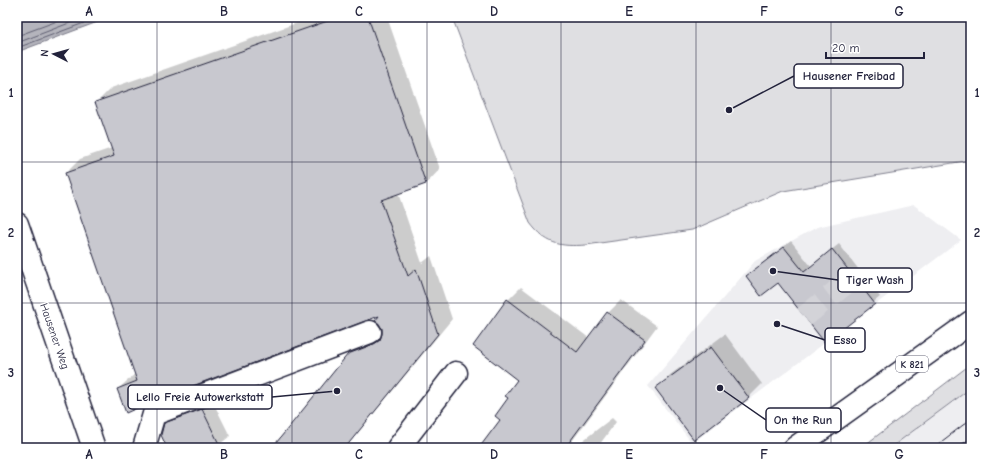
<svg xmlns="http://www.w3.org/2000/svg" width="988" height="465" font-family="'Comic Neue',sans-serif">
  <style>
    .built { fill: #eeeef1 }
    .green { fill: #dfdfe2; stroke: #80808e }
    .water { fill: #b4b4bc; stroke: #7a7a88 }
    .shadow { fill: #0003 }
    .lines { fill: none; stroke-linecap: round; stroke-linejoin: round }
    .shore { stroke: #5c5c6f; stroke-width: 1 }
    .building { fill: #c8c8cf; stroke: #22223b }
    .minor-tunnel { stroke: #d3d3d8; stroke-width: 22; stroke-dasharray: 22 11; stroke-linecap: butt }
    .minor-casing { stroke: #22223b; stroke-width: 25 }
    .major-casing { stroke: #22223b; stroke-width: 25 }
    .minor { stroke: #fff; stroke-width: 22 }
    .major { stroke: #fff; stroke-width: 22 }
    .tram { stroke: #22223b; stroke-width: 1 }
    .grid { fill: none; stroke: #22223b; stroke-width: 1; stroke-opacity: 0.55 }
    .labels { text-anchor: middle; stroke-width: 3; stroke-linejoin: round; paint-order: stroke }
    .shield { fill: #fff; stroke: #646476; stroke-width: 1 }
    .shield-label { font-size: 10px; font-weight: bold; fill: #22223b }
    .street-label { font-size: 11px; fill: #22223b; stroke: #fff }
    .leader { fill: none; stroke: #22223b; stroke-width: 1.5 }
    .callout-dot { fill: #22223b; stroke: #fff; stroke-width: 1.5 }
    .callout { fill: #fff; stroke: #22223b; stroke-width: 1.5 }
    .callout-label { font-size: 12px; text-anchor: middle; font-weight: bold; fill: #22223b }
    .neatline { fill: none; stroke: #22223b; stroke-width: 1.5 }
    .grid-label { font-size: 13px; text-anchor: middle; font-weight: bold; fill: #22223b }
  </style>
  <rect width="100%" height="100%" fill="#fff"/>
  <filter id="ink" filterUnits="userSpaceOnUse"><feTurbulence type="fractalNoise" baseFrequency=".025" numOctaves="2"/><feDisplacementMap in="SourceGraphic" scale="8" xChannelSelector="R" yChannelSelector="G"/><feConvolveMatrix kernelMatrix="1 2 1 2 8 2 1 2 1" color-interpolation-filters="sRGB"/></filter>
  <g filter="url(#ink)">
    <path class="built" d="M 914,205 L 961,240 L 692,443 L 648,386 L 755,261 L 817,227 Z
      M 971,388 L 971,448 L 890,448 Z"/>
    <path class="green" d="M 452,17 L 971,17 L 971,160 L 783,191 L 692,230 L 586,245 C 559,247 546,244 530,223 Z
      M 971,364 L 971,388 L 890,448 L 861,448 Z"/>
    <path class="water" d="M 17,17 L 111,17 L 17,52 Z"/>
    <path class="shadow" d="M 314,17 L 387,17 L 440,169 L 426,184 L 398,193 L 422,263 L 431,256 L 452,319 L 345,448 L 274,448 L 349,354 L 364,340 L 383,331 L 382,313 L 118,389 L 136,373 L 66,173 L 80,159 L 112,148 L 97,102 L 111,88 Z
      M 791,241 L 811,266 L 839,244 L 880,297 L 825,341 L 778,282 L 754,270 Z
      M 521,287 L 589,338 L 608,313 L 621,300 L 657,326 L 567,448 L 480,448 L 502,420 L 518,380 L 508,300 Z
      M 725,334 L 762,384 L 748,398 L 657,389 L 670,375 Z
      M 212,400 L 230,436 L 215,448 L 168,448 L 165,424 L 176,414 Z
      M 612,418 L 616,422 L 597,448 L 573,448 Z"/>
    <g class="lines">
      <path class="shore" d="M 17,36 L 68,17
        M 17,43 L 85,17
        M 17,48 L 100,17"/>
    </g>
    <path class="building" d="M 339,17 L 368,17 L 426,184 L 381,200 L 408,276 L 416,269 L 438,334 L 345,448 L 272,448 L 348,354 L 374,344 L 380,340 L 382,334 L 382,328 L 375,321 L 379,316 L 150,402 L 126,413 L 117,389 L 137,381 L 65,173 L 114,156 L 95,102 Z
      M 784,247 L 804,272 L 832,249 L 875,304 L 825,343 L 778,283 L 761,296 L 746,276 Z
      M 507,299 L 577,352 L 607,312 L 645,340 L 565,448 L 479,448 L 500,420 L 495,416 L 508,398 L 505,396 L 517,380 L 473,346 Z
      M 711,347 L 749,398 L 694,440 L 655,388 Z
      M 202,409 L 221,448 L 167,448 L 161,435 L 164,423 Z"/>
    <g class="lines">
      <path class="minor-tunnel" d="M 804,317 L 854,277"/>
      <defs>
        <path id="minor" d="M 17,224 L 94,448
          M 144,448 L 154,414 L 370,332
          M 398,448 L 456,373"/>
        <path id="major" d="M 795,448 L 971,322"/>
      </defs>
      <use href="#minor" class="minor-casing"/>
      <use href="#major" class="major-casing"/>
      <use href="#minor" class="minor"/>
      <use href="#major" class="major"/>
      <path class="tram" d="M 933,448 L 971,419
        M 957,448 L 971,438"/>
    </g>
  </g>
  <path class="grid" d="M 157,17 L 157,448M 292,17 L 292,448M 427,17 L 427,448M 561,17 L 561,448M 696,17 L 696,448M 831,17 L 831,448M 17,162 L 971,162M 17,303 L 971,303"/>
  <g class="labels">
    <rect class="shield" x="896" y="356" width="32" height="16" rx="3"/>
    <g class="shield-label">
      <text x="912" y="368">K 821</text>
    </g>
    <g class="street-label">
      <text transform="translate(55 336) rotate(71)" y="4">Hausener Weg</text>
    </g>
  </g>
  <path class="leader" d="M729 110L794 76M773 271L838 280M777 324L825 340M337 391L272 397M720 388L766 420"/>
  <g class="callout-dot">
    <circle cx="729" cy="110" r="4"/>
    <circle cx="773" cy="271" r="4"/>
    <circle cx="777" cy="324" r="4"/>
    <circle cx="337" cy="391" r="4"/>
    <circle cx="720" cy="388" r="4"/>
  </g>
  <g class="callout">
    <rect x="794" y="64" width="109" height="24" rx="4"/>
    <rect x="838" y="268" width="74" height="24" rx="4"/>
    <rect x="825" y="328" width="40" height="24" rx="4"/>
    <rect x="128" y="385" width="144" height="24" rx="4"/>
    <rect x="766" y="408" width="75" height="24" rx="4"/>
  </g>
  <g class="callout-label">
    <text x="849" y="80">Hausener Freibad</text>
    <text x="875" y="284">Tiger Wash</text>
    <text x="845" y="344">Esso</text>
    <text x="200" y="401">Lello Freie Autowerkstatt</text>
    <text x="803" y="424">On the Run</text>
  </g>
  <rect width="988" height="465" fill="none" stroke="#fff" stroke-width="44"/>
  <g transform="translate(54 54) rotate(276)" stroke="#ffffff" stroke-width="3" paint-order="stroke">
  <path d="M0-3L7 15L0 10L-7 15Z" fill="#22223b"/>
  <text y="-6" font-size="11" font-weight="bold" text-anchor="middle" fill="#22223b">N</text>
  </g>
  <path d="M826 52v6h98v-6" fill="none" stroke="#22223b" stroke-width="2"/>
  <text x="832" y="52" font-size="12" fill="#22223b" stroke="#ffffff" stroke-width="3" paint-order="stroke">20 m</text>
  <rect x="22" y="22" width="944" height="421" class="neatline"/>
  <g class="grid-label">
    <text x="89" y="16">A</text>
    <text x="224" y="16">B</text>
    <text x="359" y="16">C</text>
    <text x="494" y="16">D</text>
    <text x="629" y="16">E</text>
    <text x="764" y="16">F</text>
    <text x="899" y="16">G</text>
    <text x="11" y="97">1</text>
    <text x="977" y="97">1</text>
    <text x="11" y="237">2</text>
    <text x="977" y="237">2</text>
    <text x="11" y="377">3</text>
    <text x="977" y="377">3</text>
    <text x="89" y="459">A</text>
    <text x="224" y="459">B</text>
    <text x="359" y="459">C</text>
    <text x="494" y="459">D</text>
    <text x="629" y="459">E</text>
    <text x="764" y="459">F</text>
    <text x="899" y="459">G</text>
  </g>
</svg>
